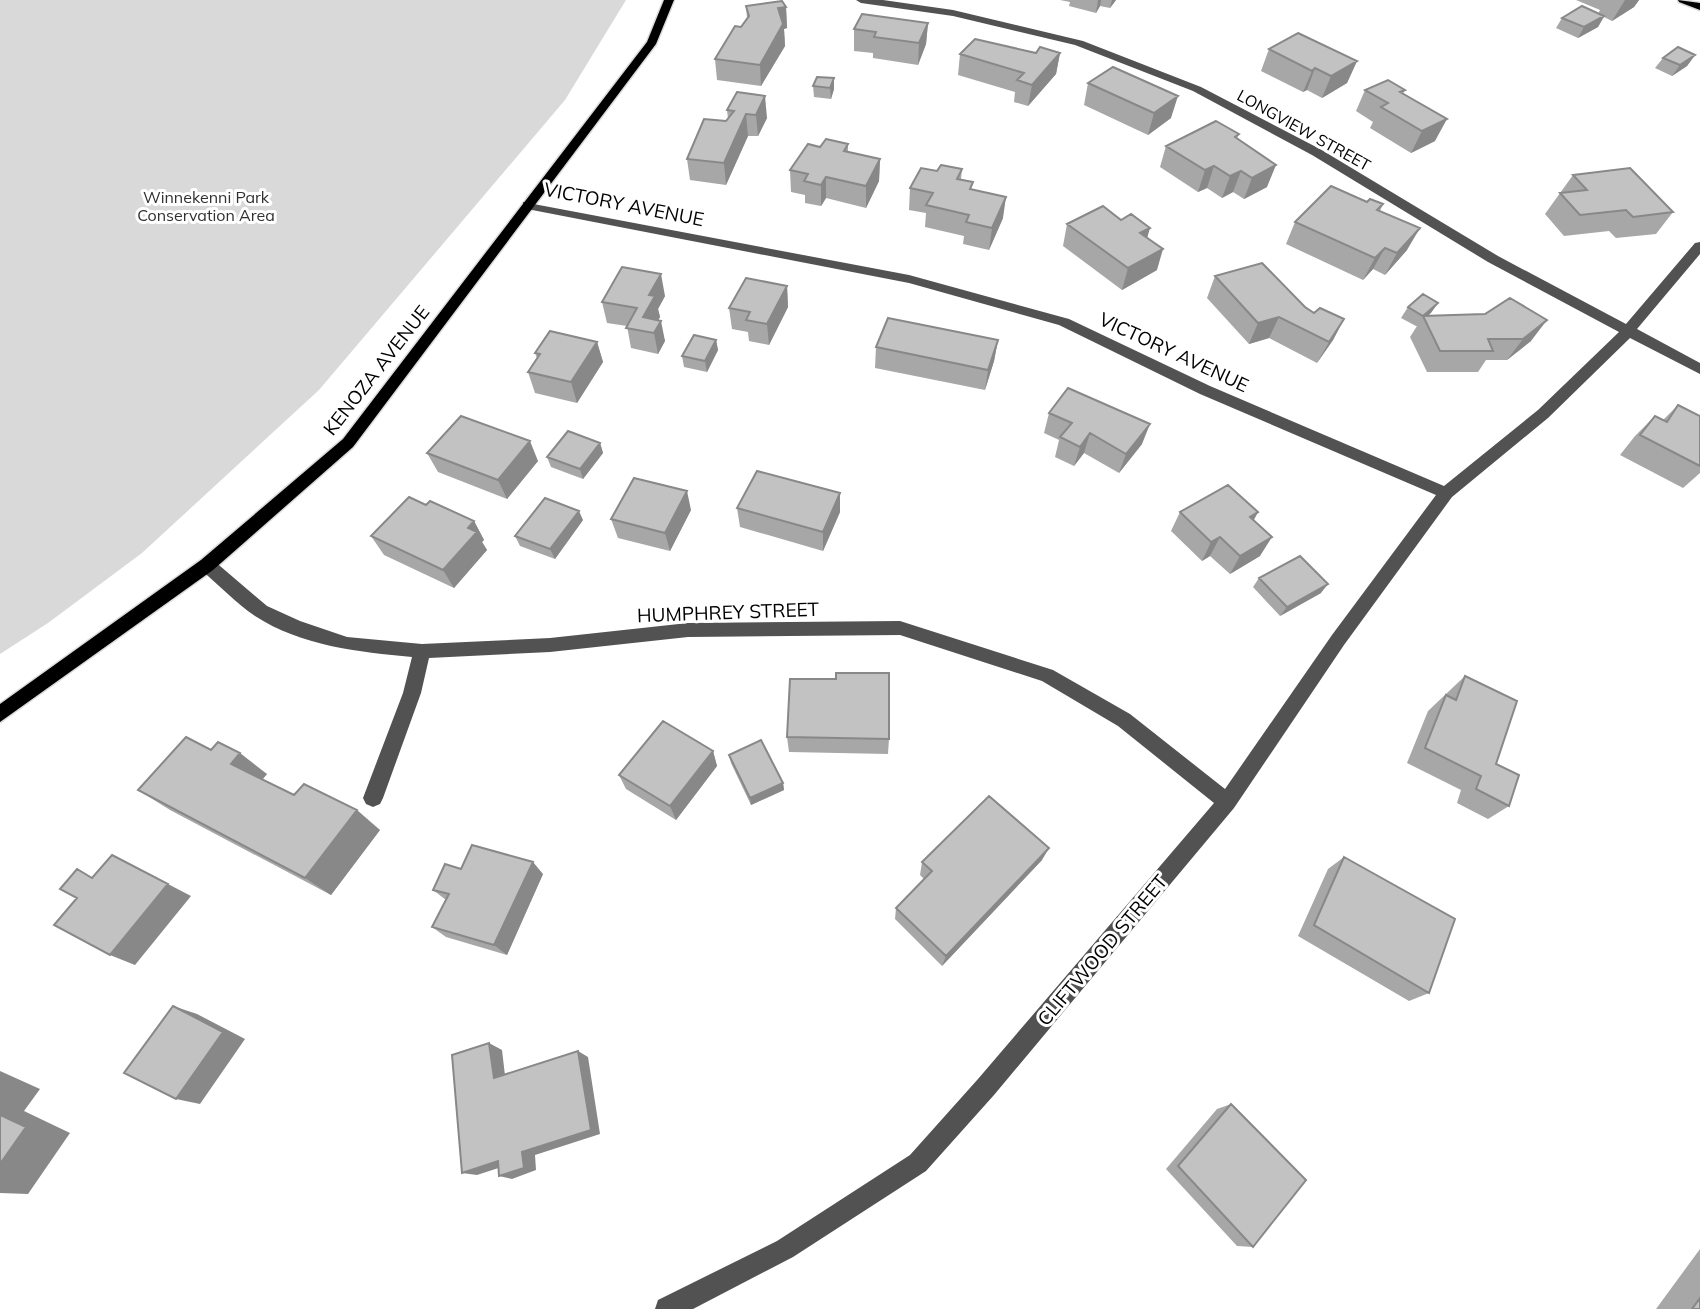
<svg xmlns="http://www.w3.org/2000/svg" width="1700" height="1309" font-family="Mulish,sans-serif">
  <style>
    .green { fill: #d9d9d9 }
    .lines { fill: none; stroke-linecap: round; stroke-linejoin: round }
    .major-casing { stroke: #dbdbdb; stroke-width: 3 }
    .minor { fill: #525252; fill-rule: evenodd }
    .major { fill: #000; fill-rule: evenodd }
    .wall { fill: #a7a7a7 }
    .shaded-wall { fill: #888 }
    .building { fill: #c2c2c2; stroke: #888; stroke-width: 2 }
    .labels { text-anchor: middle; stroke-width: 6; stroke-linejoin: round; paint-order: stroke }
    .far-street-label { font-size: 16px; fill: #000; stroke: #fff }
    .far-park-label { font-size: 16px; fill: #303030; stroke: #fff }
    .street-label { font-size: 19px; fill: #000; stroke: #fff }
  </style>
  <rect width="100%" height="100%" fill="#fff"/>
  <path class="green" d="M 0,0 L 626,0 L 565,100 L 319,390 L 142,553 L 48,623 L 0,654 Z"/>
  <g class="lines">
    <defs>
      <path id="major" d="M 664,0 L 674,0 L 656,44 L 353,447 L 213,570 L 0,722 L 0,704 L 201,560 L 343,439 L 647,42 Z
        M 1678,0 L 1700,3 L 1700,10 L 1679,2 Z"/>
    </defs>
    <use href="#major" class="major-casing"/>
    <path class="minor" d="M 856,0 L 883,0 L 953,10 L 1083,41 L 1201,87 L 1320,149 L 1498,256 L 1626,324 L 1695,243 L 1700,242 L 1700,254 L 1637,329 L 1700,363 L 1700,374 L 1630,338 L 1548,418 L 1452,497 L 1344,645 L 1234,808 L 994,1095 L 926,1171 L 793,1257 L 693,1309 L 655,1309 L 658,1300 L 777,1241 L 910,1155 L 978,1079 L 1214,803 L 1118,726 L 1042,681 L 900,635 L 688,637 L 550,652 L 429,658 L 421,693 L 383,798 L 380,804 L 373,807 L 366,804 L 363,798 L 403,693 L 412,657 C 359,652 301,646 255,616 C 236,603 219,585 201,570 L 199,565 L 201,560 L 213,560 L 267,606 L 300,621 L 347,637 L 422,644 L 550,638 L 688,623 L 900,621 L 1053,670 L 1130,714 L 1225,789 L 1332,635 L 1436,495 L 1200,394 L 1059,325 L 909,283 L 527,209 L 523,208 L 523,202 L 909,275 L 1069,319 L 1210,386 L 1444,486 L 1538,410 L 1619,332 L 1488,262 L 1312,155 L 1193,91 L 1075,45 L 953,16 L 861,3 Z"/>
    <use href="#major" class="major"/>
  </g>
  <path class="wall" d="M 1060,0 L 1116,0 L 1110,8 L 1100,6 L 1096,13 L 1069,6 L 1070,2 Z
    M 1576,0 L 1639,0 L 1634,7 L 1612,21 L 1604,17 L 1598,27 L 1578,38 L 1556,28 L 1562,18 L 1598,14 L 1600,10 Z
    M 746,6 L 786,7 L 787,28 L 784,29 L 785,46 L 761,86 L 717,80 L 715,59 L 747,18 Z
    M 928,23 L 926,44 L 918,65 L 873,58 L 873,53 L 854,51 L 854,29 Z
    M 1269,49 L 1357,61 L 1347,83 L 1322,98 L 1307,90 L 1303,92 L 1261,71 Z
    M 1060,53 L 1056,74 L 1028,106 L 1014,102 L 1015,92 L 958,75 L 960,54 Z
    M 1695,55 L 1687,66 L 1672,76 L 1655,68 L 1663,58 Z
    M 1088,83 L 1171,118 L 1148,135 L 1084,105 Z
    M 813,86 L 834,89 L 831,99 L 814,97 Z
    M 1365,90 L 1405,90 L 1403,94 L 1435,141 L 1411,153 L 1370,128 L 1373,122 L 1356,111 Z
    M 737,92 L 767,118 L 758,136 L 748,136 L 726,185 L 690,180 L 687,159 L 728,119 L 727,110 Z
    M 1239,134 L 1237,138 L 1267,187 L 1244,199 L 1233,192 L 1222,198 L 1207,188 L 1198,192 L 1160,167 L 1166,146 Z
    M 848,144 L 848,152 L 880,159 L 879,181 L 866,208 L 826,198 L 821,206 L 805,203 L 805,195 L 791,192 L 790,170 L 820,147 Z
    M 962,169 L 961,179 L 1003,218 L 989,250 L 963,244 L 964,236 L 925,227 L 926,213 L 909,210 L 910,188 L 937,171 Z
    M 1573,175 L 1673,212 L 1656,234 L 1616,238 L 1609,231 L 1564,236 L 1545,214 Z
    M 1367,202 L 1383,204 L 1380,211 L 1407,250 L 1385,275 L 1373,269 L 1363,280 L 1286,244 L 1295,222 Z
    M 1067,224 L 1147,238 L 1157,270 L 1122,290 L 1063,246 Z
    M 1215,276 L 1305,307 L 1314,313 L 1344,319 L 1333,340 L 1317,363 L 1269,338 L 1249,344 L 1207,298 Z
    M 787,286 L 788,307 L 769,345 L 749,341 L 748,332 L 732,329 L 729,308 Z
    M 665,296 L 658,309 L 660,317 L 658,320 L 665,341 L 658,354 L 631,348 L 627,326 L 607,323 L 602,302 Z
    M 1438,303 L 1428,316 L 1531,341 L 1507,360 L 1486,360 L 1478,372 L 1427,372 L 1410,337 L 1417,326 L 1416,326 L 1401,318 L 1408,307 Z
    M 716,340 L 718,350 L 707,372 L 684,367 L 682,356 Z
    M 998,340 L 994,361 L 985,390 L 875,368 L 876,347 Z
    M 597,342 L 603,362 L 577,403 L 535,393 L 528,372 L 537,358 L 535,353 Z
    M 1678,405 L 1700,416 L 1700,473 L 1683,488 L 1620,455 L 1635,436 L 1655,416 L 1663,420 Z
    M 1049,413 L 1142,444 L 1119,473 L 1084,453 L 1074,466 L 1055,457 L 1059,440 L 1044,433 Z
    M 600,443 L 603,453 L 583,479 L 551,467 L 547,457 Z
    M 427,453 L 538,461 L 507,499 L 438,472 Z
    M 426,505 L 474,521 L 484,540 L 482,542 L 487,550 L 454,588 L 384,555 L 371,536 Z
    M 737,508 L 840,512 L 823,551 L 740,527 Z
    M 691,510 L 670,551 L 618,538 L 611,519 Z
    M 1180,512 L 1258,512 L 1254,520 L 1260,556 L 1230,574 L 1210,556 L 1202,561 L 1171,531 Z
    M 583,520 L 555,559 L 520,546 L 515,536 Z
    M 1259,578 L 1321,593 L 1280,616 L 1253,587 Z
    M 1465,676 L 1496,764 L 1509,806 L 1488,819 L 1457,803 L 1461,790 L 1407,763 L 1428,711 Z
    M 787,737 L 889,739 L 888,754 L 789,752 Z
    M 211,750 L 267,774 L 262,779 L 294,795 L 380,830 L 331,895 L 170,810 L 138,790 Z
    M 713,751 L 717,766 L 676,820 L 626,789 L 619,775 Z
    M 729,755 L 783,783 L 784,790 L 751,805 L 731,763 Z
    M 1344,857 L 1429,993 L 1409,1001 L 1298,936 L 1328,869 Z
    M 1042,860 L 942,966 L 895,919 L 896,908 L 924,879 L 920,875 L 922,862 Z
    M 461,869 L 543,874 L 507,955 L 446,937 L 432,927 L 446,900 L 433,890 Z
    M 1231,1104 L 1253,1247 L 1237,1246 L 1166,1169 L 1217,1109 Z
    M 1700,1249 L 1700,1309 L 1656,1309 Z"/>
  <path class="shaded-wall" d="M 1098,0 L 1101,0 L 1100,6 L 1096,13 Z
    M 1112,0 L 1116,0 L 1110,8 Z
    M 1625,0 L 1639,0 L 1634,7 L 1612,21 Z
    M 786,7 L 787,28 L 784,29 L 785,46 L 761,86 L 760,65 L 778,8 Z
    M 1604,16 L 1598,27 L 1578,38 L 1584,27 Z
    M 928,23 L 926,44 L 918,65 L 919,43 Z
    M 1060,53 L 1056,74 L 1028,106 L 1032,85 Z
    M 1695,55 L 1687,66 L 1672,76 L 1680,65 Z
    M 1357,61 L 1347,83 L 1322,98 L 1331,76 Z
    M 1315,68 L 1307,90 L 1303,92 L 1312,71 Z
    M 834,78 L 834,89 L 831,99 L 830,88 Z
    M 765,96 L 767,118 L 758,136 L 756,115 Z
    M 1178,96 L 1171,118 L 1148,135 L 1154,113 Z
    M 746,114 L 748,136 L 726,185 L 724,163 Z
    M 1447,119 L 1435,141 L 1411,153 L 1422,131 Z
    M 880,159 L 879,181 L 866,208 L 866,186 Z
    M 1276,165 L 1267,187 L 1244,199 L 1252,178 Z
    M 1214,166 L 1207,188 L 1198,192 L 1205,170 Z
    M 1241,171 L 1233,192 L 1222,198 L 1230,176 Z
    M 826,177 L 826,198 L 821,206 L 821,185 Z
    M 1006,197 L 1003,218 L 989,250 L 992,228 Z
    M 1150,228 L 1144,249 L 1140,233 Z
    M 1420,228 L 1407,250 L 1385,275 L 1397,253 Z
    M 1385,248 L 1373,269 L 1363,280 L 1375,258 Z
    M 1163,249 L 1157,270 L 1122,290 L 1128,268 Z
    M 661,274 L 665,296 L 658,309 L 660,317 L 651,332 L 643,317 L 649,295 Z
    M 787,286 L 788,307 L 769,345 L 767,324 Z
    M 1438,303 L 1431,313 L 1424,319 L 1423,316 L 1416,326 L 1423,316 Z
    M 1279,317 L 1269,338 L 1249,344 L 1258,323 Z
    M 1344,319 L 1333,340 L 1317,363 L 1329,342 Z
    M 1547,320 L 1531,341 L 1507,360 L 1523,339 Z
    M 661,321 L 665,341 L 658,354 L 654,333 Z
    M 716,340 L 718,350 L 707,372 L 705,361 Z
    M 998,340 L 994,361 L 985,390 L 988,370 Z
    M 597,342 L 603,362 L 577,403 L 571,382 Z
    M 1150,424 L 1142,444 L 1119,473 L 1126,454 Z
    M 1090,433 L 1084,453 L 1074,466 L 1080,447 Z
    M 530,441 L 538,461 L 507,499 L 498,480 Z
    M 600,443 L 603,453 L 583,479 L 580,469 Z
    M 687,491 L 691,510 L 670,551 L 665,533 Z
    M 840,493 L 840,512 L 823,551 L 823,532 Z
    M 579,511 L 583,520 L 555,559 L 550,549 Z
    M 1258,512 L 1247,531 L 1250,517 Z
    M 474,521 L 484,540 L 482,542 L 487,550 L 454,588 L 443,570 L 468,528 Z
    M 1220,537 L 1210,556 L 1202,561 L 1211,542 Z
    M 1272,537 L 1260,556 L 1230,574 L 1240,556 Z
    M 1328,584 L 1321,593 L 1280,616 L 1287,607 Z
    M 713,751 L 717,766 L 676,820 L 670,806 Z
    M 240,753 L 267,774 L 258,785 L 231,764 Z
    M 783,783 L 784,790 L 751,805 L 750,798 Z
    M 357,810 L 380,830 L 331,895 L 305,878 Z
    M 1049,848 L 1042,860 L 942,966 L 946,956 Z
    M 112,855 L 191,896 L 135,965 L 110,955 Z
    M 533,862 L 543,874 L 507,955 L 494,945 Z
    M 173,1006 L 197,1014 L 245,1039 L 200,1104 L 176,1099 Z
    M 489,1043 L 502,1050 L 506,1084 L 494,1078 Z
    M 578,1051 L 588,1057 L 600,1134 L 535,1155 L 536,1170 L 512,1179 L 499,1176 Z
    M 0,1071 L 40,1089 L 24,1111 L 70,1133 L 28,1194 L 0,1193 Z
    M 498,1161 L 511,1164 L 477,1175 L 462,1173 Z"/>
  <path class="building" d="M 782,1 L 786,7 L 778,8 L 783,24 L 760,65 L 715,59 L 735,26 L 741,27 L 749,16 L 746,6 Z
    M 1582,6 L 1604,16 L 1584,27 L 1562,18 Z
    M 862,14 L 928,23 L 919,43 L 874,37 L 876,32 L 854,29 Z
    M 1298,33 L 1357,61 L 1331,76 L 1315,68 L 1312,71 L 1269,49 Z
    M 975,39 L 1036,53 L 1040,47 L 1060,53 L 1032,85 L 1017,80 L 1024,73 L 960,54 Z
    M 1678,47 L 1695,55 L 1680,65 L 1663,58 Z
    M 1113,67 L 1178,96 L 1154,113 L 1088,83 Z
    M 817,77 L 834,78 L 830,88 L 813,86 Z
    M 1388,80 L 1405,90 L 1400,92 L 1447,119 L 1422,131 L 1381,107 L 1388,103 L 1365,90 Z
    M 737,92 L 765,96 L 756,115 L 746,114 L 724,163 L 687,159 L 704,119 L 726,121 L 734,111 L 727,110 Z
    M 1216,121 L 1239,134 L 1235,137 L 1276,165 L 1252,178 L 1241,171 L 1230,176 L 1214,166 L 1205,170 L 1166,146 Z
    M 826,139 L 848,144 L 844,151 L 880,159 L 866,186 L 826,177 L 821,185 L 804,181 L 808,174 L 790,170 L 808,144 L 820,147 Z
    M 941,165 L 962,169 L 957,179 L 973,182 L 970,189 L 1006,197 L 992,228 L 966,222 L 969,215 L 926,205 L 933,193 L 910,188 L 921,168 L 937,171 Z
    M 1630,168 L 1673,212 L 1633,217 L 1626,210 L 1580,215 L 1560,193 L 1587,190 L 1573,175 Z
    M 1331,186 L 1367,202 L 1370,199 L 1383,204 L 1377,210 L 1420,228 L 1397,253 L 1385,248 L 1375,258 L 1295,222 Z
    M 1103,206 L 1121,220 L 1131,214 L 1150,228 L 1140,233 L 1163,249 L 1128,268 L 1067,224 Z
    M 1262,263 L 1305,307 L 1314,313 L 1320,308 L 1344,319 L 1329,342 L 1279,317 L 1258,323 L 1215,276 Z
    M 622,267 L 661,274 L 649,295 L 655,296 L 643,317 L 661,321 L 654,333 L 626,328 L 637,308 L 602,302 Z
    M 746,278 L 787,286 L 767,324 L 746,320 L 750,312 L 729,308 Z
    M 1423,294 L 1438,303 L 1423,316 L 1408,307 Z
    M 1510,298 L 1547,320 L 1523,339 L 1488,339 L 1493,351 L 1440,351 L 1423,316 L 1485,314 Z
    M 888,318 L 998,340 L 988,370 L 876,347 Z
    M 550,331 L 597,342 L 571,382 L 528,372 L 540,354 L 535,353 Z
    M 694,335 L 716,340 L 705,361 L 682,356 Z
    M 1068,388 L 1150,424 L 1126,454 L 1090,433 L 1080,447 L 1060,437 L 1072,423 L 1049,413 Z
    M 1678,405 L 1700,416 L 1700,466 L 1640,435 L 1655,416 L 1667,422 Z
    M 461,416 L 530,441 L 498,480 L 427,453 Z
    M 568,431 L 600,443 L 580,469 L 547,457 Z
    M 757,471 L 840,493 L 823,532 L 737,508 Z
    M 634,478 L 687,491 L 665,533 L 611,519 Z
    M 1228,485 L 1258,512 L 1250,517 L 1272,537 L 1240,556 L 1220,537 L 1211,542 L 1180,512 Z
    M 409,497 L 426,505 L 430,501 L 474,521 L 468,528 L 477,532 L 443,570 L 371,536 Z
    M 545,498 L 579,511 L 550,549 L 515,536 Z
    M 1300,556 L 1328,584 L 1287,607 L 1259,578 Z
    M 836,673 L 889,673 L 889,739 L 787,737 L 790,679 L 836,679 Z
    M 1465,676 L 1517,701 L 1496,764 L 1519,775 L 1509,806 L 1476,789 L 1481,776 L 1425,748 L 1446,695 L 1456,700 Z
    M 663,721 L 713,751 L 670,806 L 619,775 Z
    M 186,737 L 211,750 L 218,742 L 240,753 L 231,764 L 294,795 L 304,784 L 357,810 L 305,878 L 138,790 Z
    M 761,740 L 783,783 L 750,798 L 729,755 Z
    M 989,796 L 1049,848 L 946,956 L 896,908 L 932,871 L 922,862 Z
    M 472,845 L 533,862 L 494,945 L 432,927 L 449,894 L 433,890 L 445,864 L 461,869 Z
    M 112,855 L 168,884 L 110,955 L 54,925 L 77,898 L 60,889 L 77,869 L 92,878 Z
    M 1344,857 L 1455,919 L 1429,993 L 1314,925 Z
    M 173,1006 L 223,1032 L 176,1099 L 124,1073 Z
    M 489,1043 L 494,1078 L 578,1051 L 591,1130 L 522,1152 L 524,1168 L 499,1176 L 498,1161 L 462,1173 L 452,1055 Z
    M 1231,1104 L 1306,1180 L 1253,1247 L 1178,1166 Z
    M 0,1115 L 26,1127 L 0,1164 Z
    M 1700,1298 L 1700,1309 L 1692,1309 Z"/>
  <g class="labels">
    <g class="far-street-label">
      <text transform="translate(1304 130) rotate(29)" y="6">LONGVIEW STREET</text>
    </g>
    <g class="far-park-label">
      <text x="206" y="203">Winnekenni Park<tspan x="206" dy="18">Conservation Area</tspan></text>
    </g>
    <g class="street-label">
      <text transform="translate(624 204) rotate(11)" y="7">VICTORY AVENUE</text>
      <text transform="translate(1174 352) rotate(25)" y="7">VICTORY AVENUE</text>
      <text transform="translate(376 370) rotate(-52)" y="7">KENOZA AVENUE</text>
      <text transform="translate(728 612) rotate(-2)" y="7">HUMPHREY STREET</text>
      <text transform="translate(1102 950) rotate(-50)" y="7">CLIFTWOOD STREET</text>
    </g>
  </g>
</svg>
